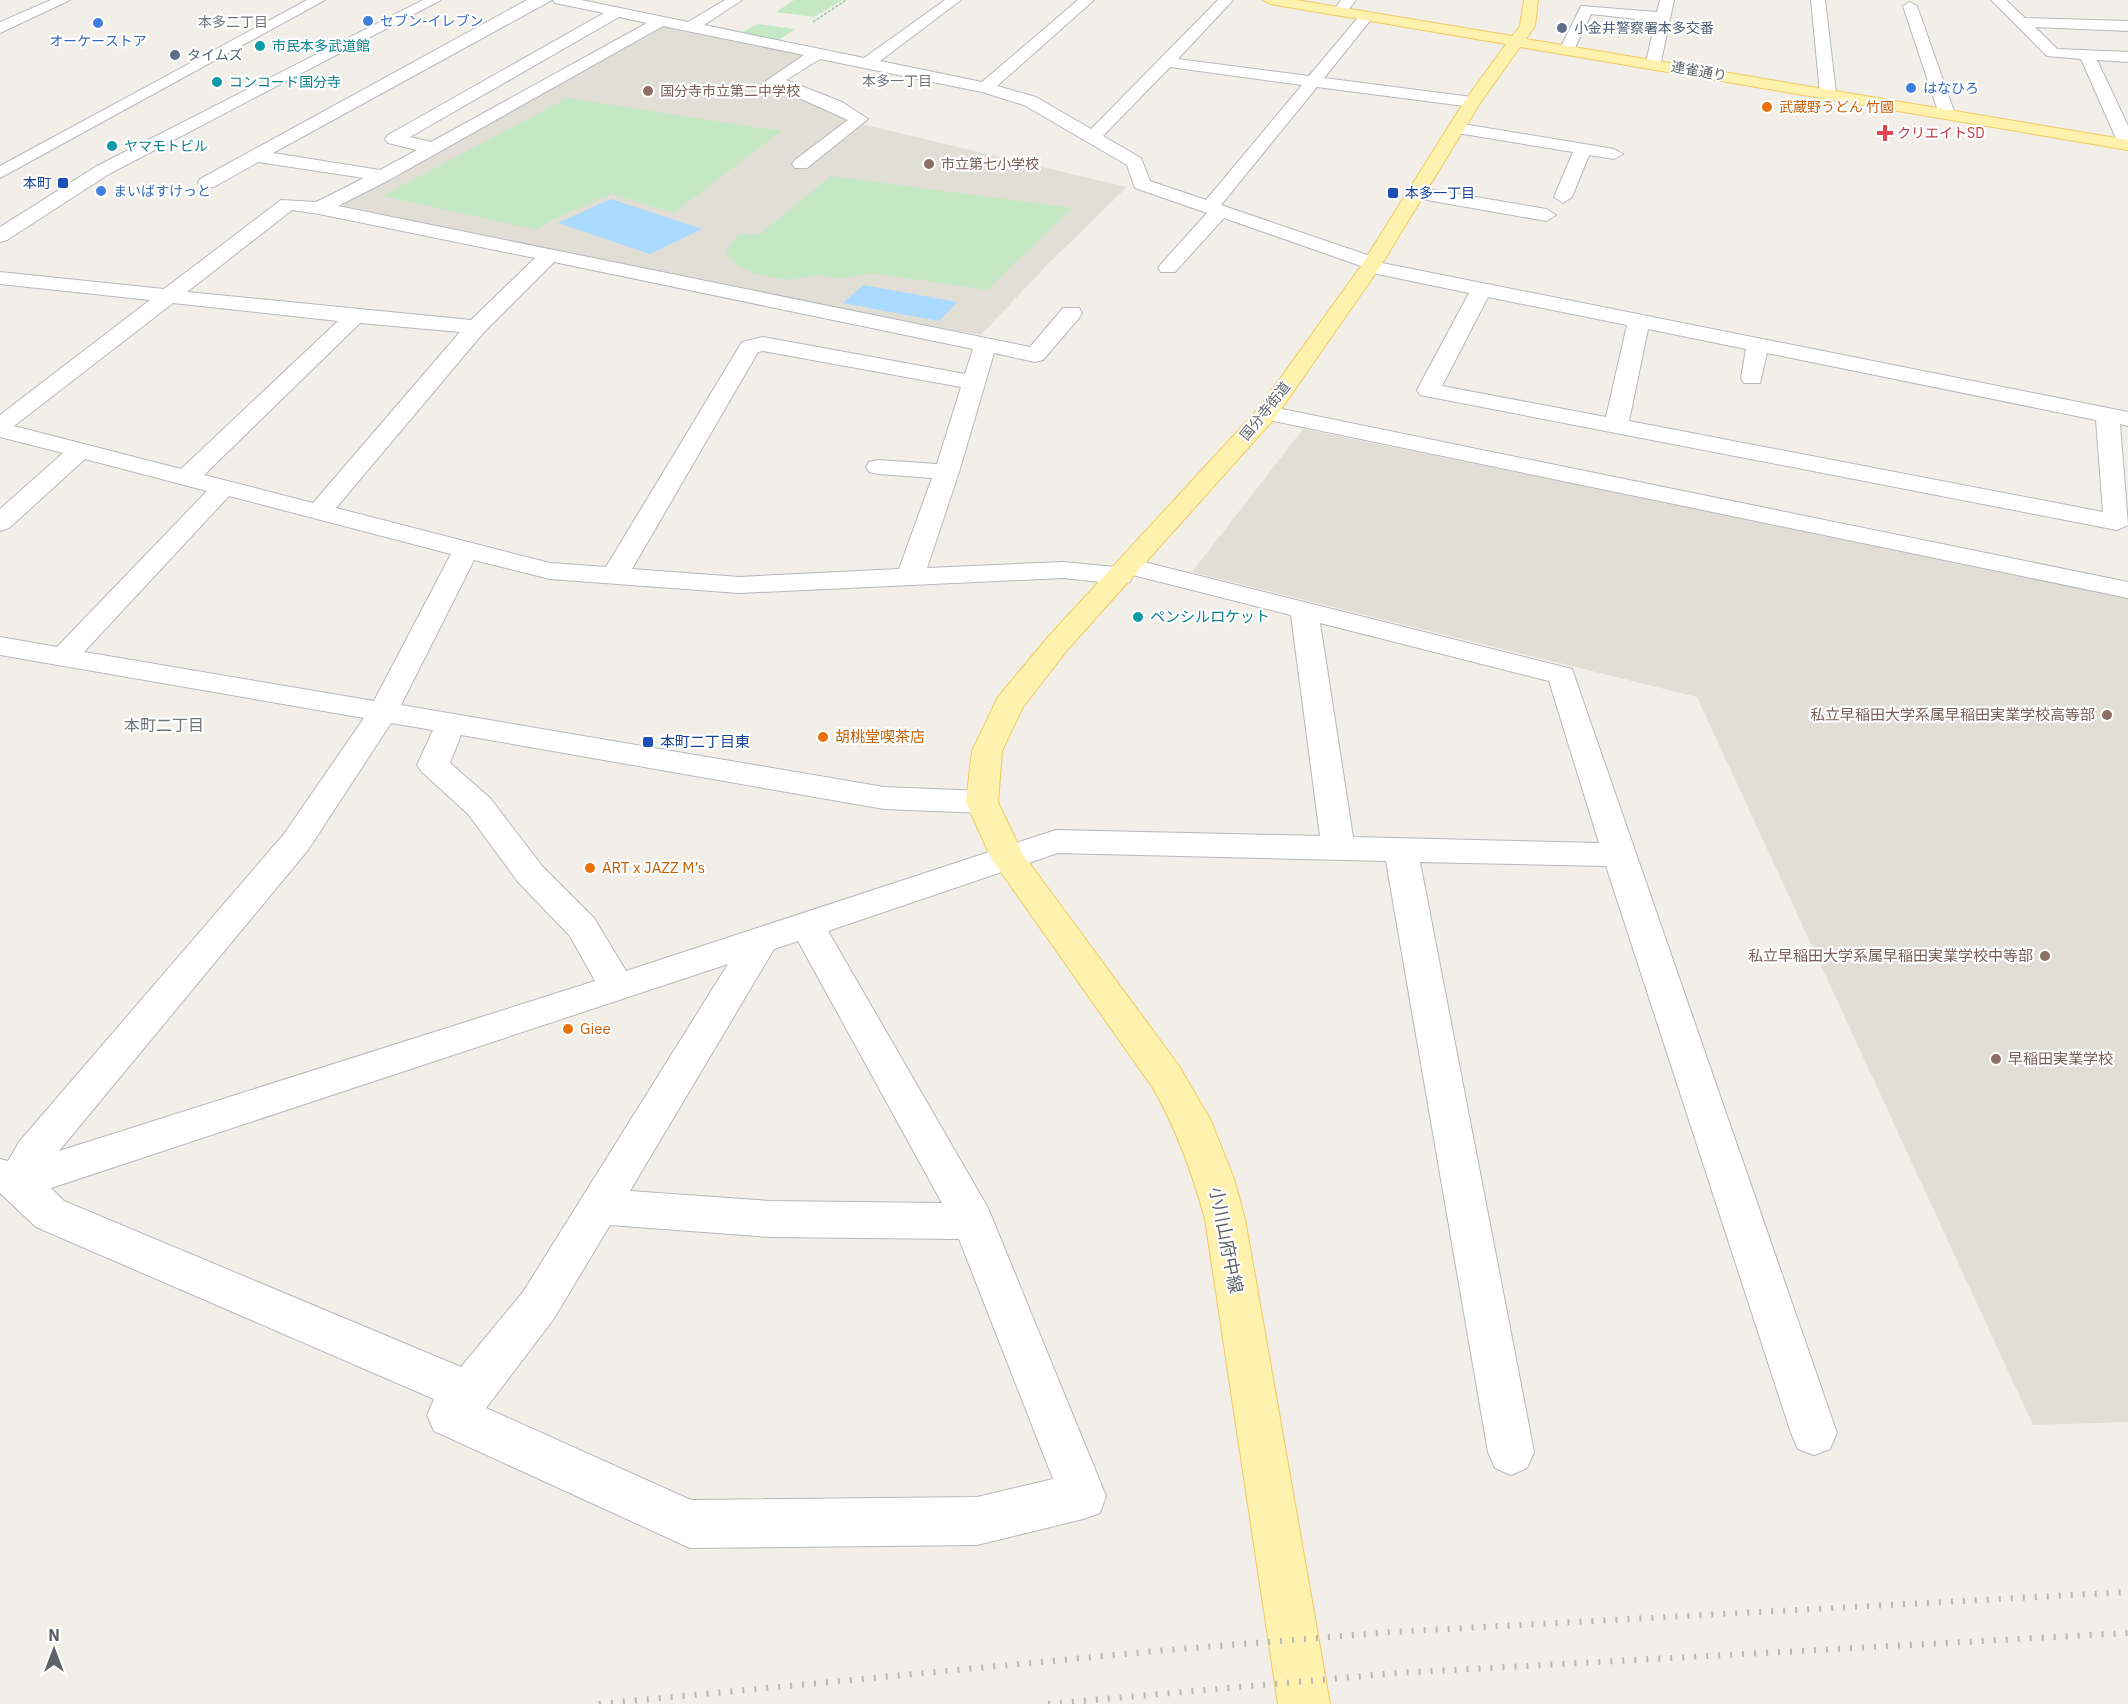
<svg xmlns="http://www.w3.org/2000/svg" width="2128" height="1704" font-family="'IBM Plex Sans','Noto Sans JP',sans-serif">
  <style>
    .education { fill: #e1ded6 }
    .green { fill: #c5e8c5 }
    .water { fill: #aadaff }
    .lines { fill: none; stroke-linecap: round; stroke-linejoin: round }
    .minor-casing { stroke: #b5b8bc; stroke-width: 2 }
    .major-casing { stroke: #f2c960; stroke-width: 2 }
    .path { stroke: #9cc7a9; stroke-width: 1.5; stroke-dasharray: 3 1.5; stroke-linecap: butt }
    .minor { fill: #fff; fill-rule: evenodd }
    .major { fill: #fff2af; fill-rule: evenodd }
    .rail { stroke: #b6b7b8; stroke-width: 6; stroke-dasharray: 2 10; stroke-linecap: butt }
    .shop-dot { fill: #3f7fe0; stroke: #fff; stroke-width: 2 }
    .service-dot { fill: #5c6f8a; stroke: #fff; stroke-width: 2 }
    .culture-dot { fill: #0f9aa8; stroke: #fff; stroke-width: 2 }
    .education-dot { fill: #8d6e63; stroke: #fff; stroke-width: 2 }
    .food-dot { fill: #e8710a; stroke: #fff; stroke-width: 2 }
    .health-dot { fill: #e0444e; stroke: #fff; stroke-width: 2 }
    .transit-dot { fill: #1a4fb4; stroke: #fff; stroke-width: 2 }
    .labels { text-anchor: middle; stroke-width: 4.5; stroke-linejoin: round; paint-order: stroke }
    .far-shop-label { font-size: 14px; fill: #366cbe; stroke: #fff; text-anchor: start }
    .far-neighbourhood-label { font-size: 14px; fill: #70757a; stroke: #fff }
    .far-service-label { font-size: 14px; fill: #4e5e75; stroke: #fff; text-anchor: start }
    .far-culture-label { font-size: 14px; fill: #0d838f; stroke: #fff; text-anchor: start }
    .far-street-label { font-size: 14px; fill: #5f6368; stroke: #fff }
    .far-education-label { font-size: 14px; fill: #785e54; stroke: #fff; text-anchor: start }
    .far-food-label { font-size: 14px; fill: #c56008; stroke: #fff; text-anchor: start }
    .far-health-label { font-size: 14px; fill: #be3a42; stroke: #fff; text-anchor: start }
    .far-transit-label { font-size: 14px; fill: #164399; stroke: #fff; text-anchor: end }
    .culture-label { font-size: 15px; fill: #0d838f; stroke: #fff; text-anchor: start }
    .education-label { font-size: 15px; fill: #785e54; stroke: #fff; text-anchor: end }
    .food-label { font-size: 15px; fill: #c56008; stroke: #fff; text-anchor: start }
    .transit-label { font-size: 15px; fill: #164399; stroke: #fff; text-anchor: start }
    .neighbourhood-label { font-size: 16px; fill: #70757a; stroke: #fff }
    .near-street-label { font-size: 18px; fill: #5f6368; stroke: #fff }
  </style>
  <rect width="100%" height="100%" fill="#f1efe8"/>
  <path class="education" d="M 661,21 L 812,51 L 766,81 L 857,123 L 1127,187 L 1049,263 L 981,335 L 673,279 L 341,205 L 383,176 Z
    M 1303,429 L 2128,596 L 2128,1422 L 2033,1425 L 1697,697 L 1192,572 Z"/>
  <path class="green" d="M 794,0 L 843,0 L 814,17 L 776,12 Z
    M 758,24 L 795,29 L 777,41 L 742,32 Z
    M 567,98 L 781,131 L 673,213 L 612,194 L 550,221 L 537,230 L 383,196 Z
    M 831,176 L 1072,208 L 987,290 L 872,273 L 843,279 L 818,275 L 789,280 L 758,275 L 738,266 L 725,253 L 739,234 L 759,235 Z"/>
  <path class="water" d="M 611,199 L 702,229 L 650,254 L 558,223 Z
    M 863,285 L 957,302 L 939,321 L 843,303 Z"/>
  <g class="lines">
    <defs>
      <path id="minor" d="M 51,0 L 70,0 L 0,33 L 0,22 Z
        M 307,0 L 325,0 L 0,178 L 0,166 Z
        M 423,0 L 441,0 L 109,174 L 7,240 L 0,242 L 0,227 L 97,166 Z
        M 527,0 L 552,0 L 273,153 L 380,170 L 417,150 L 388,143 L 385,139 L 388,135 L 604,13 L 555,3 L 553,0 L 581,0 L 688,22 L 725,0 L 742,0 L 704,25 L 864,58 L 945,0 L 961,0 L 880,61 L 982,82 L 1078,0 L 1094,0 L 997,86 L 1036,97 L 1091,129 L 1218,0 L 1233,0 L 1178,59 L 1309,76 L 1361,14 L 1366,13 L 1373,17 L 1324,78 L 1472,97 L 1478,98 L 1480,102 L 1478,106 L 1472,107 L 1317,87 L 1221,205 L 1379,259 L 1382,263 L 2128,412 L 2128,426 L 2120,424 L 2128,525 L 2117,530 L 1420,395 L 1417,390 L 1469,293 L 1363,271 L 1361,266 L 1224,218 L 1175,272 L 1161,272 L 1158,268 L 1161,264 L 1207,213 L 1135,188 L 1127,165 L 1024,105 L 982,92 L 820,59 L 786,80 L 842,102 L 868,119 L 807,168 L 795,168 L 792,164 L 795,160 L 848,120 L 768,84 L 766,81 L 804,55 L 663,26 L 389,180 L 338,206 L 1030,347 L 1063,308 L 1079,308 L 1082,313 L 1079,318 L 1043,360 L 1035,362 L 994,353 L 959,472 L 927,568 L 1063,562 L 1116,567 L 1119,560 L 1128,558 L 1572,669 L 1837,1433 L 1830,1449 L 1814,1455 L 1798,1449 L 1791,1433 L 1606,866 L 1420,862 L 1534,1452 L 1527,1468 L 1511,1475 L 1495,1468 L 1488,1452 L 1386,861 L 1058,853 L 828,931 L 988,1208 L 1106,1496 L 1100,1513 L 1083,1519 L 977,1545 L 690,1548 L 434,1431 L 427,1415 L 434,1399 L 36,1227 L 0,1193 L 0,1159 L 8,1161 L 19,1142 L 284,834 L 364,718 L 0,655 L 0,637 L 57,647 L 207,491 L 85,459 L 9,528 L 0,531 L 0,509 L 63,453 L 0,437 L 0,415 L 150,300 L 0,284 L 0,272 L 164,289 L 281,200 L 316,202 L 364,178 L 258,162 L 214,187 L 200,187 L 198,183 L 200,179 ZM 619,17 L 647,23 L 431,142 L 410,137 ZM 1170,67 L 1302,85 L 1206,200 L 1150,181 L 1141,158 L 1103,136 ZM 292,210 L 319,214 L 535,258 L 471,320 L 187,292 ZM 554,262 L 973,349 L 965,374 L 763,337 L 742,342 L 606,567 L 550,563 L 336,508 L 484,332 ZM 1488,297 L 1627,325 L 1606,417 L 1442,386 ZM 173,303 L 338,321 L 181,469 L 14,426 ZM 360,323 L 460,332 L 313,503 L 204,475 ZM 1648,329 L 1746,349 L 1741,378 L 1744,383 L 1760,383 L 1767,353 L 2096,420 L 2103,512 L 1629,421 ZM 763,351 L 961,387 L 937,464 L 878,460 L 869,462 L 866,467 L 869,472 L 878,474 L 932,478 L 899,569 L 739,577 L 632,569 L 758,352 ZM 229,496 L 451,554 L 374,701 L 84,652 ZM 474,560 L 550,579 L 739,593 L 1063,578 L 1120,584 L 1130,582 L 1133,575 L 1291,615 L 1320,836 L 1056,830 L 626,971 L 594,918 L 542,866 L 490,798 L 450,763 L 461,735 L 884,809 L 982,813 L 993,810 L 998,802 L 993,794 L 982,791 L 884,787 L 401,705 ZM 1320,623 L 1549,681 L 1599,843 L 1353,837 ZM 391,723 L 433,730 L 417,765 L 422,772 L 468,814 L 518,882 L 570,936 L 595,981 L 59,1151 L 308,850 ZM 798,941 L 942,1203 L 770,1201 L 630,1191 L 774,949 ZM 728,964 L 523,1292 L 461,1367 L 64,1201 L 51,1188 ZM 610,1225 L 770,1237 L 959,1239 L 1053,1479 L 977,1497 L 691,1500 L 486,1408 L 553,1320 Z
        M 1341,0 L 1356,0 L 1344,15 L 1334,15 L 1332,12 Z
        M 1660,0 L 1674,0 L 1660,66 L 1654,68 L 1646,63 L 1655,21 L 1591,14 L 1573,52 L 1568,54 L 1560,49 L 1581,6 L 1657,12 Z
        M 1811,0 L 1825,0 L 1836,93 L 1828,98 L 1820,93 Z
        M 1991,0 L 2006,0 L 2025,18 L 2128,21 L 2128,31 L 2035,27 L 2057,49 L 2128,52 L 2128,62 L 2097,60 L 2128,126 L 2128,150 L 2119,145 L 2081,59 L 2047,56 Z
        M 1910,2 L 1917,6 L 1955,114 L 1953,118 L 1947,119 L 1939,114 L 1903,6 Z
        M 1457,123 L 1614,149 L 1623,154 L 1614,159 L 1589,155 L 1572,197 L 1563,203 L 1554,197 L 1573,152 L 1451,132 L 1448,128 Z
        M 1417,187 L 1546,209 L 1556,215 L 1546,221 L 1410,197 L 1408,193 Z
        M 1267,406 L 2128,582 L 2128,598 L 1259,418 L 1255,413 L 1259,408 Z"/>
      <path id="major" d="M 1263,0 L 1296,0 L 1512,36 L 1520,26 L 1524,0 L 1538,0 L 1535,26 L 1526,39 L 2128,140 L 2128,150 L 1520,47 L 1480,103 L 1380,267 L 1275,418 L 1068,649 L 1023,707 L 1002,751 L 998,802 L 1022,853 L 1179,1066 L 1211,1121 L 1234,1179 L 1245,1219 L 1330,1704 L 1278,1704 L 1205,1219 C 1192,1172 1177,1130 1153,1088 L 991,858 L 966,802 L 972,751 L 998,697 L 1048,637 L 1259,408 L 1361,266 L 1464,102 L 1506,44 L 1270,4 Z"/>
    </defs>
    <use href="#minor" class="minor-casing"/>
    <use href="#major" class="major-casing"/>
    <path class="path" d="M 813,22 L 846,0"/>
    <use href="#minor" class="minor"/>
    <use href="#major" class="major"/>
    <path class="rail" d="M 599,1704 L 1167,1650 L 1391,1632 L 2128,1592
      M 1048,1704 L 1397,1673 L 2128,1633"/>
  </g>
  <g class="shop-dot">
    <circle cx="368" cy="21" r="6"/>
    <circle cx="98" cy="23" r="6"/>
    <circle cx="1911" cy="88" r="6"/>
    <circle cx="101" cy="191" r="6"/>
  </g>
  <g class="service-dot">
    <circle cx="1562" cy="28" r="6"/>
    <circle cx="175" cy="55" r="6"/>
  </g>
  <g class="culture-dot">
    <circle cx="260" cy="46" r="6"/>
    <circle cx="217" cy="82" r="6"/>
    <circle cx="112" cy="146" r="6"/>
    <circle cx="1138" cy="617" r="6"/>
  </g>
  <g class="education-dot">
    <circle cx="648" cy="91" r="6"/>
    <circle cx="929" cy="164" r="6"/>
    <circle cx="2107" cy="715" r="6"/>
    <circle cx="2045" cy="956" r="6"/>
    <circle cx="1996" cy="1059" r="6"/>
  </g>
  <g class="food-dot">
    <circle cx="1767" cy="107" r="6"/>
    <circle cx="823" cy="737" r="6"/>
    <circle cx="590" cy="868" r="6"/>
    <circle cx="568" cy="1029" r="6"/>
  </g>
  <path class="health-dot" d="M1882 124h6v6h6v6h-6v6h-6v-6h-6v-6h6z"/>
  <g class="transit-dot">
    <rect x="57" y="177" width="12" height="12" rx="3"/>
    <rect x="1387" y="187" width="12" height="12" rx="3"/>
    <rect x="642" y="736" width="12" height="12" rx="3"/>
  </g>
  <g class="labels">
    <g class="far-shop-label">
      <text x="380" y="26">セブン-イレブン</text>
      <text x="98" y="46" text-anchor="middle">オーケーストア</text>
      <text x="1923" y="93">はなひろ</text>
      <text x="113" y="196">まいばすけっと</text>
    </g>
    <g class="far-neighbourhood-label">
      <text x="233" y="27">本多二丁目</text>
      <text x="897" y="86">本多一丁目</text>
    </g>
    <g class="far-service-label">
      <text x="1574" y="33">小金井警察署本多交番</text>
      <text x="187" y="60">タイムズ</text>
    </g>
    <g class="far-culture-label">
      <text x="272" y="51">市民本多武道館</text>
      <text x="229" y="87">コンコード国分寺</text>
      <text x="124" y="151">ヤマモトビル</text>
    </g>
    <g class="far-street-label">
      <text transform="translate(1699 71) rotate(10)" y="5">連雀通り</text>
      <text transform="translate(1265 411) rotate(-51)" y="5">国分寺街道</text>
    </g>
    <g class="far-education-label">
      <text x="660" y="96">国分寺市立第二中学校</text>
      <text x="941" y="169">市立第七小学校</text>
    </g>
    <g class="far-food-label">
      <text x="1779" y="112">武蔵野うどん 竹國</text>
    </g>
    <g class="far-health-label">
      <text x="1897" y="138">クリエイトSD</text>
    </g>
    <g class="far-transit-label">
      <text x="51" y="188">本町</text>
      <text x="1405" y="198" text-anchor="start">本多一丁目</text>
    </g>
    <g class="culture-label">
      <text x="1150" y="622">ペンシルロケット</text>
    </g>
    <g class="education-label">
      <text x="2095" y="720">私立早稲田大学系属早稲田実業学校高等部</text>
      <text x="2033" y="961">私立早稲田大学系属早稲田実業学校中等部</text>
      <text x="2008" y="1064" text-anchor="start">早稲田実業学校</text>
    </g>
    <g class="food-label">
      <text x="835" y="742">胡桃堂喫茶店</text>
      <text x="602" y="873">ART x JAZZ M’s</text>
      <text x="580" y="1034">Giee</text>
    </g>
    <g class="transit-label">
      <text x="660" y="747">本町二丁目東</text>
    </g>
    <g class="neighbourhood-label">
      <text x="164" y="731">本町二丁目</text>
    </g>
    <g class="near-street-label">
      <text transform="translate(1226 1240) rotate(79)" y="6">小川山府中線</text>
    </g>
  </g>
  <g transform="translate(54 1650)" stroke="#ffffff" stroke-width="4.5" paint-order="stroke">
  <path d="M0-4.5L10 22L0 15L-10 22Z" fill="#5f6368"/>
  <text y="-9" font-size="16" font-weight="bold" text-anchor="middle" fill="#5f6368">N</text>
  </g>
</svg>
